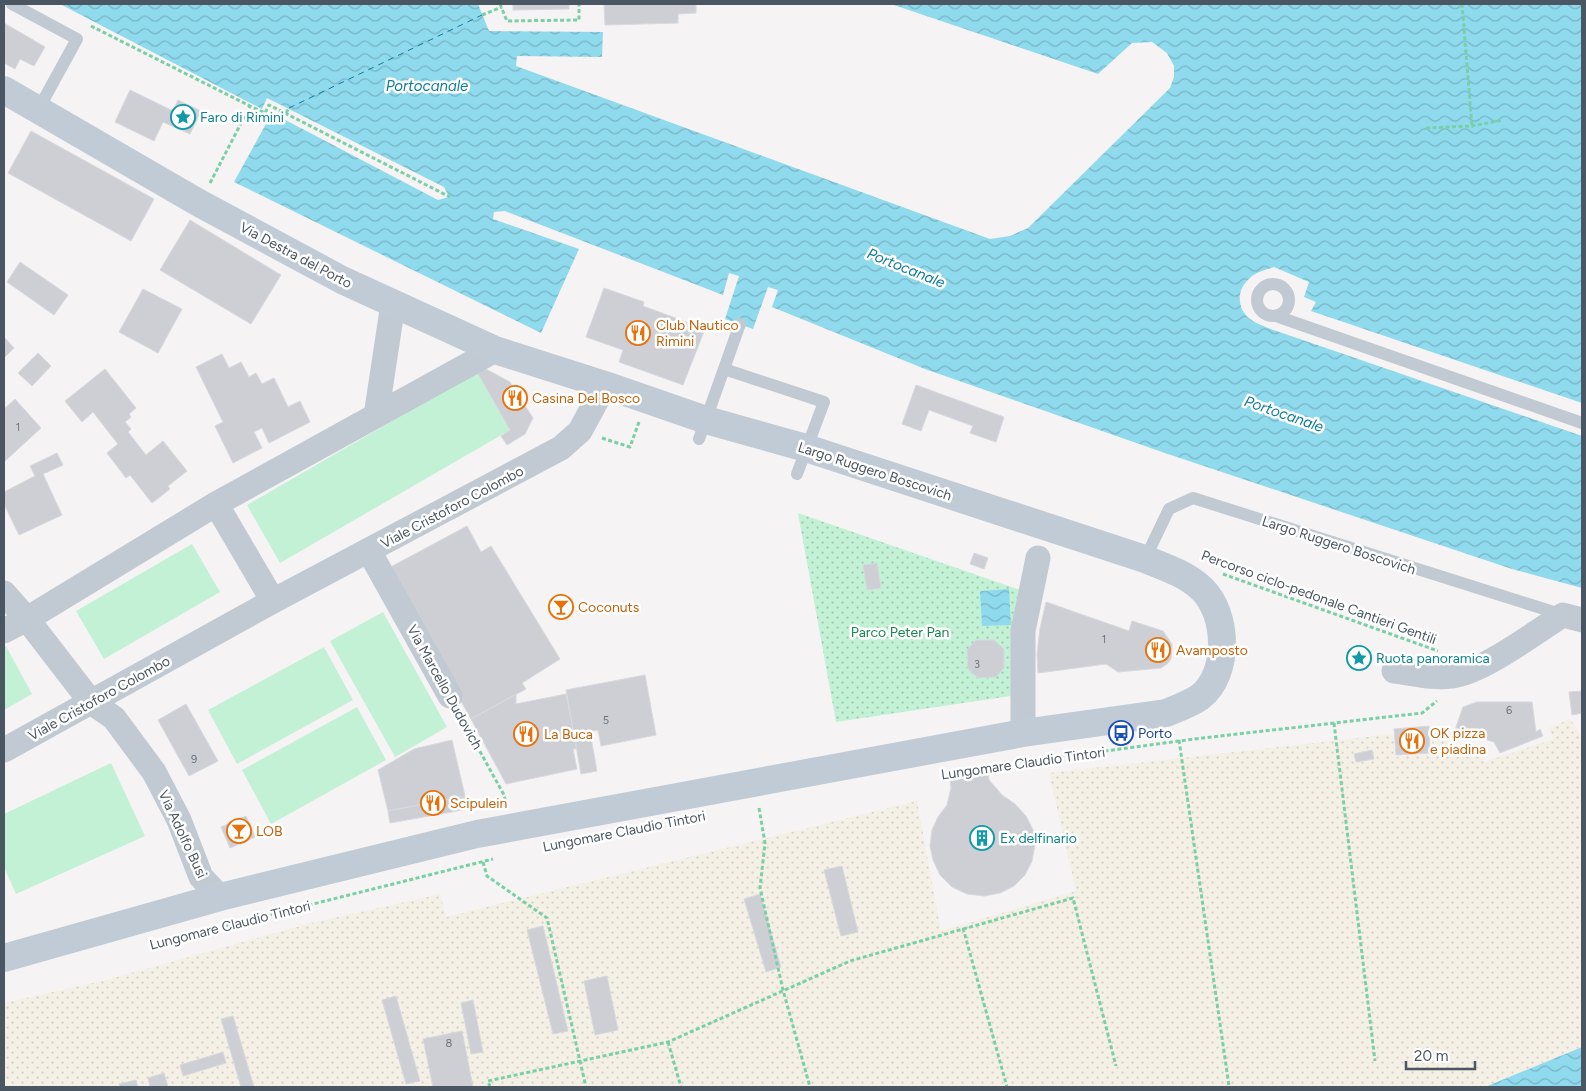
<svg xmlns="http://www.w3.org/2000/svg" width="1586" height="1091" font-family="Figtree,sans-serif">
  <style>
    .grass { fill: url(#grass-dots) }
    .sand { fill: url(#sand-dots) }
    .pitch { fill: #c3f1d5 }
    .water { fill: url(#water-waves) }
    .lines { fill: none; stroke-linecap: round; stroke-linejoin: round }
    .ferry { stroke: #0c7c9b; stroke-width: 1; stroke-dasharray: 6 5; stroke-linecap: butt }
    .building { fill: #cdcfd5; stroke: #d7d9de }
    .path { stroke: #7ad0a6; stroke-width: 3; stroke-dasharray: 4 2.5; stroke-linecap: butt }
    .lane { stroke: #c1cad2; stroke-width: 12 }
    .street { stroke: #c1cad2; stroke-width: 25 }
    .secondary { stroke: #c1cbd6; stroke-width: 28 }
    .labels { text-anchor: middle; stroke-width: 5; stroke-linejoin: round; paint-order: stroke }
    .number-label { font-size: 11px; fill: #6b747e }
    .culture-label { font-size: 14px; fill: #0d838f; stroke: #fff; text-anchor: start }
    .street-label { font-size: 14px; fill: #4a5661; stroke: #fff }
    .food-label { font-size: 14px; fill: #c56008; stroke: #fff; text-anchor: start }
    .park-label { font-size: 14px; fill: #17864f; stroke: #fff }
    .transit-label { font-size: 14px; fill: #164399; stroke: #fff; text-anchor: start }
    .water-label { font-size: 15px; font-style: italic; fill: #0c7c9b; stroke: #fff }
  </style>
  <defs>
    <pattern id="grass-dots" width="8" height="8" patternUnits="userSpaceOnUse" patternTransform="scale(1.25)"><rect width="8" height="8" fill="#c3f1d5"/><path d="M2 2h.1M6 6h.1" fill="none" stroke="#a0c6b0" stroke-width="1.8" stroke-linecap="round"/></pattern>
    <pattern id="sand-dots" width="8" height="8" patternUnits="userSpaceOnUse" patternTransform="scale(1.25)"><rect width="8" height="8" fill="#f5f0e5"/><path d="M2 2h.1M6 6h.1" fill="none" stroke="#d4d0c7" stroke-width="1.8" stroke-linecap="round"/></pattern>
    <pattern id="water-waves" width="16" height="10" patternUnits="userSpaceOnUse" patternTransform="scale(1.25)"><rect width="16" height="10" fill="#90daee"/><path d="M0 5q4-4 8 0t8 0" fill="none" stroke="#78b4c4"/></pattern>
  </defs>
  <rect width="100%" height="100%" fill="#f5f3f3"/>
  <path class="grass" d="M 798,513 L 1026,592 L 1017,695 L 836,722 Z"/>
  <path class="sand" d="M 1570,719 L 1582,737 L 1582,1047 L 1485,1087 L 4,1087 L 4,1003 L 106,980 L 311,923 L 440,894 L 446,917 L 917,801 L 941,931 L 1076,891 L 1049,773 L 1393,734 L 1395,757 L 1433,754 L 1432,733 L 1449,739 L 1451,745 L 1482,757 L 1484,762 L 1554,739 L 1549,728 Z"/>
  <path class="pitch" d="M 477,372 L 510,430 L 280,563 L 247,505 Z
    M 192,544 L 220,592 L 104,659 L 76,611 Z
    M 383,612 L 447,727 L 395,757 L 330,641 Z
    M 6,646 L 32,694 L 4,710 L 4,647 Z
    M 324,647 L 353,700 L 237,764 L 208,710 Z
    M 357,707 L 386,760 L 271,824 L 242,770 Z
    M 111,763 L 145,836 L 16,894 L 4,867 L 4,814 Z"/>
  <path class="water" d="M 60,4 L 478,4 L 489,31 L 603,32 L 602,57 L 517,56 L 516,66 L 990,239 L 1010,236 L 1028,228 L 1170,88 L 1174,77 L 1174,66 L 1167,53 L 1152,42 L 1132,43 L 1098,74 L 891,4 L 1582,4 L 1582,403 L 1311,311 L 1316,302 L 1304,297 L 1309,282 L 1274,267 C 1265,270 1255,272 1249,279 C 1236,290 1237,309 1250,319 C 1255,323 1262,325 1268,328 L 1582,436 L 1582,588 L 1512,569 L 1162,452 L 925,369 L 772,307 L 778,290 L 768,287 L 753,329 L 725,319 L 739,276 L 729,273 L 723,295 L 505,211 L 494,212 L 493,219 L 579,249 L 541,333 L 234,182 L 272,113 L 438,200 L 449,197 L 444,187 L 267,98 L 262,109 Z
    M 1009,589 L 1011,625 L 982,626 L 980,591 Z
    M 1582,1047 L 1582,1087 L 1485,1087 Z"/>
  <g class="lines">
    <path class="ferry" d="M 289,108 L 482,15"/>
  </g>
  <path class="building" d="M 513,4 L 569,4 L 569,9 L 513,10 Z
    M 604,4 L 696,4 L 696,13 L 678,14 L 678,23 L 605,25 Z
    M 4,23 L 45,47 L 34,66 L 20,59 L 15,69 L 4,63 Z
    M 130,90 L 173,111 L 178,100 L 201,111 L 190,134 L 163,122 L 154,141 L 115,122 Z
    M 31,131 L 154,199 L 131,241 L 8,173 Z
    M 190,220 L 281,275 L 251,324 L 160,270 Z
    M 20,262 L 68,295 L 54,315 L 7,282 Z
    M 604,288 L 644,302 L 643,306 L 705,329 L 683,385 L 619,362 L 623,350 L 586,337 Z
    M 143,289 L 182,309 L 158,353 L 119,332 Z
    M 4,337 L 14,348 L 4,358 Z
    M 38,353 L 51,366 L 32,386 L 18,373 Z
    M 222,354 L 229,368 L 241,362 L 249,377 L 256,373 L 262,384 L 274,378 L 288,407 L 300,401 L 310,422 L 269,443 L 262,428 L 254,432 L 262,448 L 233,463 L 215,426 L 223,422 L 196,367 Z
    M 105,369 L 136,408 L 129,414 L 131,417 L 125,422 L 131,429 L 128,432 L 146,455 L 163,441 L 187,471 L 168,486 L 170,489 L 152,503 L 130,475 L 126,478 L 107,453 L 118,444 L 93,412 L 82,422 L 65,401 Z
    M 486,369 L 510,382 L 533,418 L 525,434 L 507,445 L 501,436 L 510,430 L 477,372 Z
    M 916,385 L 1004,417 L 996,442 L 970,433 L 973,426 L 929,410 L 921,431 L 902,424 Z
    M 15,399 L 41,428 L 4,462 L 4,409 Z
    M 57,453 L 63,465 L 43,474 L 62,515 L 19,535 L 4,504 L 4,492 L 35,476 L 30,466 Z
    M 467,526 L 481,552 L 491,546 L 560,659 L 522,683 L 526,689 L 471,719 L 387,569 Z
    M 974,553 L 988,558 L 984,569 L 970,564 Z
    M 877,563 L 881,588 L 867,590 L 863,565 Z
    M 1046,602 L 1129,631 L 1132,621 L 1163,631 L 1172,644 L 1171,659 L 1167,664 L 1161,668 L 1118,672 L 1106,664 L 1038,673 L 1037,654 L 1040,628 Z
    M 976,640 L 994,640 L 1004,649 L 1004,668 L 996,677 L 978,678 L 968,669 L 967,650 Z
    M 645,675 L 656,735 L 601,746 L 598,730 L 590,732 L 597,771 L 581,774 L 566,690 Z
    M 1582,691 L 1582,713 L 1572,715 L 1569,692 Z
    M 516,694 L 516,704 L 566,694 L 577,749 L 573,749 L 577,769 L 506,784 L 471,719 Z
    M 1477,702 L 1532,702 L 1536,732 L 1540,729 L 1543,736 L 1500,753 L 1494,742 L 1455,730 L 1463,707 Z
    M 186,704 L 218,761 L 189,776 L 158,720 Z
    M 1429,726 L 1430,753 L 1396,755 L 1394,729 Z
    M 452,740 L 465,796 L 388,811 L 378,770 L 414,749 Z
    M 1372,750 L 1374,759 L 1356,762 L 1354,754 Z
    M 988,773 L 989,780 L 1002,795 L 1015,804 L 1026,816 L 1033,830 L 1035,845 L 1032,861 L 1025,875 L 1014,886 L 1000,893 L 984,896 L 967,894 L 952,887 L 940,875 L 933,860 L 930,846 L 932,830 L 938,817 L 947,805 L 951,788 L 950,779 Z
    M 465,796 L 468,809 L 390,823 L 388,811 Z
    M 246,816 L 255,837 L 230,848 L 221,827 Z
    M 842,866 L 858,932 L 841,936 L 824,870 Z
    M 760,894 L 781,967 L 766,972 L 744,899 Z
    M 543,926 L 568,1031 L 553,1034 L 527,930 Z
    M 607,976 L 618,1030 L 595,1035 L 584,981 Z
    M 396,996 L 420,1081 L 406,1084 L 382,1000 Z
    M 473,1000 L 483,1052 L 471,1054 L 461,1003 Z
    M 233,1016 L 254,1087 L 241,1087 L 221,1019 Z
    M 462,1031 L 473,1087 L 433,1087 L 423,1039 Z
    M 223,1052 L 226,1063 L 183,1076 L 180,1065 Z
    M 164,1073 L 168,1087 L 150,1087 L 148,1078 Z
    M 136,1080 L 138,1087 L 120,1087 L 119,1084 Z"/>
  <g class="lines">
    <path class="path" d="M 500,4 L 507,21 L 579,20 L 579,4
      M 1462,4 L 1472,126
      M 482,15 L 502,7
      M 91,26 L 250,106
      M 286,113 L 289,108
      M 1426,128 L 1472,126 L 1503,120
      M 210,183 L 250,106 L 265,113 L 269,105 L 450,197
      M 602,438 L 630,447 L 639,422
      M 1223,574 L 1438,651
      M 461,717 L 504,795 L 506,804
      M 1334,723 L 1375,1061
      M 1179,740 L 1229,1086
      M 995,766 L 1194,739 L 1422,713 L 1437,701
      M 759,808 L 765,843 L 760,888 L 783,990 L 810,1087
      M 483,862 L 487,876 L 547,918 L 586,1087
      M 963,928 L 1007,1087
      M 157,943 L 493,859
      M 668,1042 L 681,1087
      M 490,1087 L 488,1081 L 668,1042 L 850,961 L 1073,898 L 1116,1066"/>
    <path class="lane" d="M 12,4 L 77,39 L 38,110
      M1257 300a16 16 0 1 1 32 0a16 16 0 1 1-32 0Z
      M 1276,316 L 1582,423
      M 724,369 L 824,402 L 797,474
      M 699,439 L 740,324
      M 1145,559 L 1169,509 L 1193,498 L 1563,615"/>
    <path class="street" d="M 376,416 L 393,304
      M 216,504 L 273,601
      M 369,551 L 450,696
      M 4,593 L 27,619 L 91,702 L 114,718 L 154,772 L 179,820 L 201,877 L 220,897
      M 4,631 L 27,619 L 216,504 L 495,350
      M 1394,671 C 1412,673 1433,679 1452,676 C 1483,672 1534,633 1563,615 L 1582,620
      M 1023,733 L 1023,631 L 1038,558
      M 4,750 L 273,601 L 561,448 L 580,431 L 605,385"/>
    <path class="secondary" d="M 4,90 L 199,203 L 342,280 L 495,350 L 605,385 L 706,420 L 806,448 L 1145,559 C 1165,567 1186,574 1202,589 C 1228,614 1230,674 1200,697 C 1190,704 1178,708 1166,713 L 1023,733 L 477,834 L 220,897 L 4,958"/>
  </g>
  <defs>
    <symbol id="sight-ring" viewBox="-11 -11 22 22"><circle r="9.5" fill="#fff" stroke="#0f9aa8" stroke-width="1.5"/><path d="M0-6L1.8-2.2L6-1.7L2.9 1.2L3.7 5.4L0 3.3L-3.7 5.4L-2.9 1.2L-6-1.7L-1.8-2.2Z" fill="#0f9aa8"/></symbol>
    <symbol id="restaurant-ring" viewBox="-11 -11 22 22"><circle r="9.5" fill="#fff" stroke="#e8710a" stroke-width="1.5"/><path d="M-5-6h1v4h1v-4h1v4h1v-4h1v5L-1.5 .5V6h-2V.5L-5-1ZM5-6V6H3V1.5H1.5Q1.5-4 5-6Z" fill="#e8710a"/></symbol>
    <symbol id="bar-ring" viewBox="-11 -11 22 22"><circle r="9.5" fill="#fff" stroke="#e8710a" stroke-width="1.5"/><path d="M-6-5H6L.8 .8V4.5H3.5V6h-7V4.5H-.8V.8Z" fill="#e8710a"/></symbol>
    <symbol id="bus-ring" viewBox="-11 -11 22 22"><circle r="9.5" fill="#fff" stroke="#1a4fb4" stroke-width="1.5"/><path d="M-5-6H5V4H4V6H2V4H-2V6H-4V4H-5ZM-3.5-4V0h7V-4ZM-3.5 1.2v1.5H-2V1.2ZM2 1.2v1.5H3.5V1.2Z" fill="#1a4fb4"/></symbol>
    <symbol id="building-ring" viewBox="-11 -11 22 22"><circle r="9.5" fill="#fff" stroke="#0f9aa8" stroke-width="1.5"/><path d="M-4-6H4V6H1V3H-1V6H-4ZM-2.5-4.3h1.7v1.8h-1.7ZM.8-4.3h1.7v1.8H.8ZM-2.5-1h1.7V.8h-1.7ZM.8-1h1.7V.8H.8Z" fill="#0f9aa8"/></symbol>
  </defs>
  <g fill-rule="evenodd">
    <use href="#sight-ring" x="169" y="103" width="28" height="28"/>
    <use href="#restaurant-ring" x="624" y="319" width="28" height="28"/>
    <use href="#restaurant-ring" x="501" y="384" width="28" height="28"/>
    <use href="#bar-ring" x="547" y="593" width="28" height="28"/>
    <use href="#restaurant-ring" x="1144" y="636" width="28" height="28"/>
    <use href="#sight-ring" x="1345" y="644" width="28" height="28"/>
    <use href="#bus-ring" x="1107" y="719" width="28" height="28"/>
    <use href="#restaurant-ring" x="512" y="720" width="28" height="28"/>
    <use href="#restaurant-ring" x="1398" y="727" width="28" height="28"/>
    <use href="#restaurant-ring" x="419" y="789" width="28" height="28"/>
    <use href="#bar-ring" x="225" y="817" width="28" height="28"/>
    <use href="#building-ring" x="968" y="824" width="28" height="28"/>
  </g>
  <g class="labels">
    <g class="number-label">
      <text x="18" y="431">1</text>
      <text x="1104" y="643">1</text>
      <text x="977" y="668">3</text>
      <text x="1509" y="714">6</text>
      <text x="606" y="724">5</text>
      <text x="194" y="763">9</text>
      <text x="449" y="1047">8</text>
    </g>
    <g class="culture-label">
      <text x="200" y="122">Faro di Rimini</text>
      <text x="1376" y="663">Ruota panoramica</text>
      <text x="1000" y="843">Ex delfinario</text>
    </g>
    <g class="street-label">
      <text transform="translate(296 255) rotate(28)" y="5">Via Destra del Porto</text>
      <text transform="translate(875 471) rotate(18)" y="5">Largo Ruggero Boscovich</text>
      <text transform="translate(452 507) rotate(-28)" y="5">Viale Cristoforo Colombo</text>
      <text transform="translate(1339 545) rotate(18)" y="5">Largo Ruggero Boscovich</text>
      <text transform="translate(1319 597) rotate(20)" y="5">Percorso ciclo-pedonale Cantieri Gentili</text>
      <text transform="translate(445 687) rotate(61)" y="5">Via Marcello Dudovich</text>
      <text transform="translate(99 698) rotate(-29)" y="5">Viale Cristoforo Colombo</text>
      <text transform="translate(1023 763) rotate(-8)" y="5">Lungomare Claudio Tintori</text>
      <text transform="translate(624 831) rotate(-11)" y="5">Lungomare Claudio Tintori</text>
      <text transform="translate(183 834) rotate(65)" y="5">Via Adolfo Busi</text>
      <text transform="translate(230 925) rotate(-14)" y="5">Lungomare Claudio Tintori</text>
    </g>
    <g class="food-label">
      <text x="656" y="330">Club Nautico<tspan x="656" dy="16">Rimini</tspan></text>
      <text x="532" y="403">Casina Del Bosco</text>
      <text x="578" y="612">Coconuts</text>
      <text x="1176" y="655">Avamposto</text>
      <text x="1430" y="738">OK pizza<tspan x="1430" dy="16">e piadina</tspan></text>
      <text x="544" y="739">La Buca</text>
      <text x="450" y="808">Scipulein</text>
      <text x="256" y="836">LOB</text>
    </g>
    <g class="park-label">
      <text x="900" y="637">Parco Peter Pan</text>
    </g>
    <g class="transit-label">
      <text x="1138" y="738">Porto</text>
    </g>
    <g class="water-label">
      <text x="427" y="91">Portocanale</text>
      <text transform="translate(906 268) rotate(22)" y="5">Portocanale</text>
      <text transform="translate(1284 414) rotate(19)" y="5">Portocanale</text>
    </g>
  </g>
  <rect width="1586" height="1091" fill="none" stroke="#4a5661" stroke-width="10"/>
  <path d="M1406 1061v8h69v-8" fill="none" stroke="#4a5661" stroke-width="2.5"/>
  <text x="1414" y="1061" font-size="15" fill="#4a5661" stroke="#ffffff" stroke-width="4" paint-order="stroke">20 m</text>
</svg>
